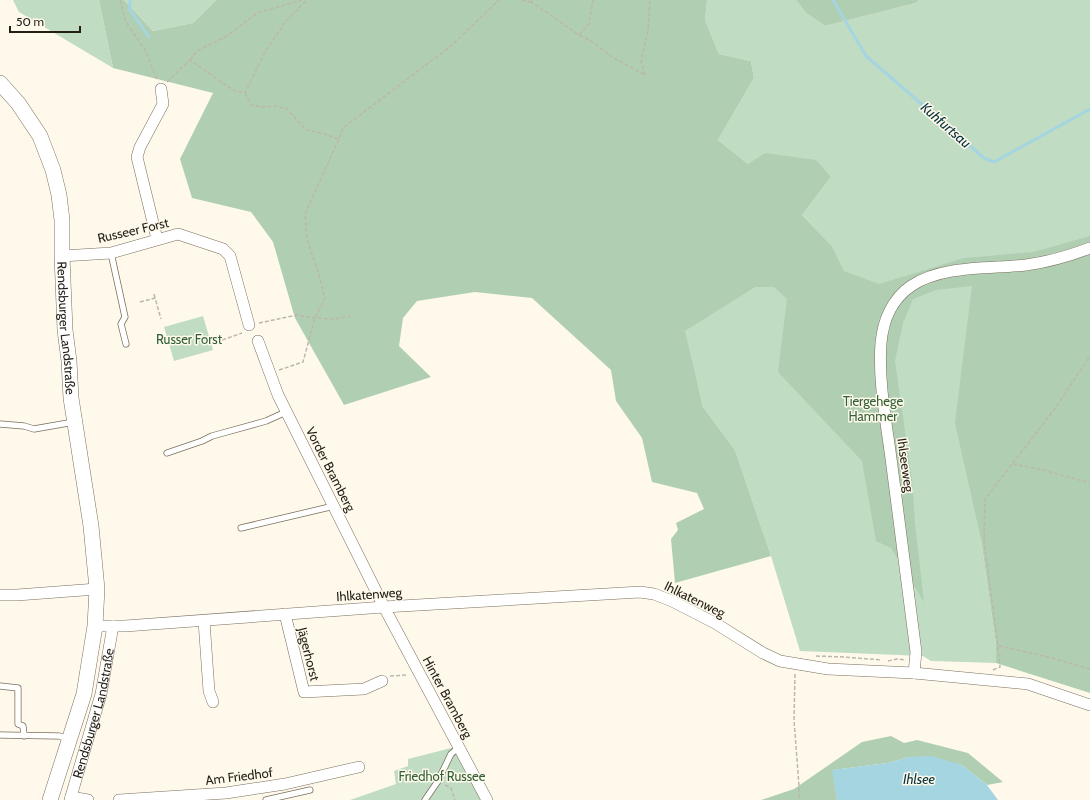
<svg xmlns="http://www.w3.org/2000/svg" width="1090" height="800" font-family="Cabin,sans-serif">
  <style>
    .green { fill: #c0dcc2 }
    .forest { fill: #b0cfb2 }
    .water { fill: #a4d5e1 }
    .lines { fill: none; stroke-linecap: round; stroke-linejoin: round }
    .stream { stroke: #a4d5e1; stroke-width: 3 }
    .lane-casing { stroke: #796f5c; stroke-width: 7 }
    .street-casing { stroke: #796f5c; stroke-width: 12 }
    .secondary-casing { stroke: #796f5c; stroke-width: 16 }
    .path { stroke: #bcb7ac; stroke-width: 1.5; stroke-dasharray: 4 2; stroke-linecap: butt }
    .lane { stroke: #fff; stroke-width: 5.5 }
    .street { stroke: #fff; stroke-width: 11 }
    .secondary { stroke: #fff; stroke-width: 15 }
    .labels { text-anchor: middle; stroke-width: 3; stroke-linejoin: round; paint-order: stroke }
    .street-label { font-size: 13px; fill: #231f17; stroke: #fff9ec }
    .park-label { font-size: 13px; fill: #316037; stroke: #fff9ec }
    .water-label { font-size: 14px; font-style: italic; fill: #06343e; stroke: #fff9ec }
  </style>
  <rect width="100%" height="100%" fill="#fff9ec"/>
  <path class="green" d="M 13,0 L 99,0 L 113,68 L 19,12 Z
    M 124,0 L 216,0 L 193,23 L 153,31 Z
    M 707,0 L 796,0 L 806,13 L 825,26 L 916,3 L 919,0 L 1090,0 L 1090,349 L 981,539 L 996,645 L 996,663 L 931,661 L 923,656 L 800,651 L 771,556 L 735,450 L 703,407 L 684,331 L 756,287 L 774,287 L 831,245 L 802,215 L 831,177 L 748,164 L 718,140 L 754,78 L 751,61 L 719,54 L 705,20 Z
    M 203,316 L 213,350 L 174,361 L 164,327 Z
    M 455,747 L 481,800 L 350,800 L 396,784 L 394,771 L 408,766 L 408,759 Z"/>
  <path class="forest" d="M 99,0 L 124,0 L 153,31 L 193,23 L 216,0 L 707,0 L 705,20 L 719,54 L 751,61 L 754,78 L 718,140 L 748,164 L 765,153 L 816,160 L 831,177 L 802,215 L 831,245 L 844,271 L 879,284 L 964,258 L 1034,252 L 1090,236 L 1090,693 L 996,663 L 996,645 L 981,539 L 955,423 L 972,286 L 936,290 L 913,299 L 903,323 L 895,361 L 912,480 L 915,524 L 924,602 L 891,548 L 876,541 L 862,461 L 778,372 L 787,299 L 774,287 L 756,287 L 685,331 L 703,407 L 735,450 L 771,556 L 675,583 L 671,539 L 678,530 L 676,523 L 704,509 L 697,493 L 652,482 L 642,438 L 616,401 L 611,370 L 532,298 L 475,292 L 417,301 L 403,318 L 399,346 L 431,377 L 344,405 L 295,318 L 273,242 L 251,212 L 192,198 L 180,159 L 213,93 L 113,68 Z
    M 796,0 L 919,0 L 916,3 L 825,26 L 806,13 Z
    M 891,736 L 904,743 L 917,740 L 968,753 L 1003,782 L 987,785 L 962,765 L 909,757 L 888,763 L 833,770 L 837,800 L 761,800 L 794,789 L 862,742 Z"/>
  <path class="water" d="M 931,756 L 962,765 L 987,785 L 998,800 L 837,800 L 832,770 L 888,763 L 909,757 Z"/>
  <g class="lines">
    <path class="stream" d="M 130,0 L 130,10 L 149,37
      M 833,0 L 866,56 L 984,158 L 994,162 L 1090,109"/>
    <defs>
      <path id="lane" d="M 111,253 L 125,317 L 121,324 L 126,344
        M 0,424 L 24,426 L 34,429 L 74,422
        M 167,453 L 202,441 L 212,436 L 266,421 L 286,412
        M 241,528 L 334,506
        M 0,686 L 18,688 L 18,724 L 23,726 L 24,736
        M 0,735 L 59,736 L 69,739
        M 266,800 L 310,790
        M 425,800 L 438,781 L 451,754 L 459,747"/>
      <g id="street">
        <path d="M 157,239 L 137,157 L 140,147 L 163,104 L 161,89"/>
        <path d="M 62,256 L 111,253 L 178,234 L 223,249 L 230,256 L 249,325"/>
        <path d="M 258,341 L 278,395 L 384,607 L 487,800"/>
        <path d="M 0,595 L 17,595 L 97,589"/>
        <path d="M 285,614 L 304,692 L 364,689 L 382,681"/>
        <path d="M 204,621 L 209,691 L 213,702"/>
        <path d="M 95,626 L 125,626 L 384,607 L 640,592 L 654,594 L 672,601 L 715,623 L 763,653 L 780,661 L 828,669 L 914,673 L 1028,684 L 1090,705"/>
        <path d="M 914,673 L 916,652 C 908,590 900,528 892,466 C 887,426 878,383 881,343 C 883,321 892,299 911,286 C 942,265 990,269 1026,265 C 1048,262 1069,256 1090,248"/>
        <path d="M 71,797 L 88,800"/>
        <path id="s1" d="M 70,800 L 101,694 L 113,626"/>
        <path d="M 119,800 L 226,793 L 285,784 L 359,767"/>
      </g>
      <g id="secondary">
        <path id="s2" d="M 0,83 L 18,103 L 40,136 L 53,170 L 59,195 L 62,220 L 62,256 L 65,330 L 69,361 L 71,398 L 91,526 L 97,589 L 95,626 L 84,694 L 50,800"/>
      </g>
    </defs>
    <use href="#lane" class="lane-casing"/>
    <use href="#street" class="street-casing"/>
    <use href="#secondary" class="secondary-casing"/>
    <path class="path" d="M 120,0 L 126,22 L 145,50 L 157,79
      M 522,0 L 533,3
      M 531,0 L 533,3 L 579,35 L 591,41 L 612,57 L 645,75
      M 579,35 L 589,24 L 593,0
      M 190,60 L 197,51 L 227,36 L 257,13 L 302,0
      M 645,75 L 641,61 L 648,30 L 650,0
      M 167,82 L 190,60 L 233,90 L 245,93 L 266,50 L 287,20 L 307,0
      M 245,93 L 251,105 L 262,107 L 275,106 L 287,109 L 306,130 L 322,133 L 339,139 L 343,128 L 451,46 L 499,0
      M 154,294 L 155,298
      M 140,302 L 155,298 L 161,319
      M 259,323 L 297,315 L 315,318 L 335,319 L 350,316
      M 211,344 L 242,333
      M 279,370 L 303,362 L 315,318 L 325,298 L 319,275 L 307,239 L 305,214 L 339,139
      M 1013,464 L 1043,470 L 1090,483
      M 999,646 L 1048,657 L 1090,669
      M 816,656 L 844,657 L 882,660
      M 888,661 L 897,659 L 906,660
      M 993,670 L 1000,667 L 998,646 L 984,541 L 985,499 L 1054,410 L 1090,356
      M 795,674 L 794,720 L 799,786 L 799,800
      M 390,676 L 408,675
      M 445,785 L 451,788 L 455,800"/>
    <use href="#lane" class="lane"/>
    <use href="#street" class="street"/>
    <use href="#secondary" class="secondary"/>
  </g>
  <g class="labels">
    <g class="street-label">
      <text transform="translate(133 230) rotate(-13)" y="5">Russeer Forst</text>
      <text dy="5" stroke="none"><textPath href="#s2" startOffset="262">Rendsburger Landstraße</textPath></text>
      <text transform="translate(906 465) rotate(82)" y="5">Ihlseeweg</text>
      <text transform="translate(331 469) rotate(63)" y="5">Vorder Bramberg</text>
      <text transform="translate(369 594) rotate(-4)" y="5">Ihlkatenweg</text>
      <text transform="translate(695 599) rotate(26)" y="5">Ihlkatenweg</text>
      <text transform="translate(309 654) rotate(76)" y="5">Jägerhorst</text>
      <text transform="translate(448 697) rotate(62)" y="5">Hinter Bramberg</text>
      <text dy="5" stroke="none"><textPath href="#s1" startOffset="90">Rendsburger Landstraße</textPath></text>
      <text transform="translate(239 776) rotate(-7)" y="5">Am Friedhof</text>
    </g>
    <g class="park-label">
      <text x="189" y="344">Russer Forst</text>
      <text x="873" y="406">Tiergehege<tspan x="873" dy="15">Hammer</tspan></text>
      <text x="442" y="781">Friedhof Russee</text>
    </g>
    <g class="water-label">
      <text transform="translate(946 125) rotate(41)" y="5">Kuhfurtsau</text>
      <text x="919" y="784">Ihlsee</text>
    </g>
  </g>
  <path d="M10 26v6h70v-6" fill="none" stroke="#231f17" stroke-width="2"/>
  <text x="16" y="26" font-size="12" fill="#231f17" stroke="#fff9ec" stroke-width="3" paint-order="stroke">50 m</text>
</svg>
